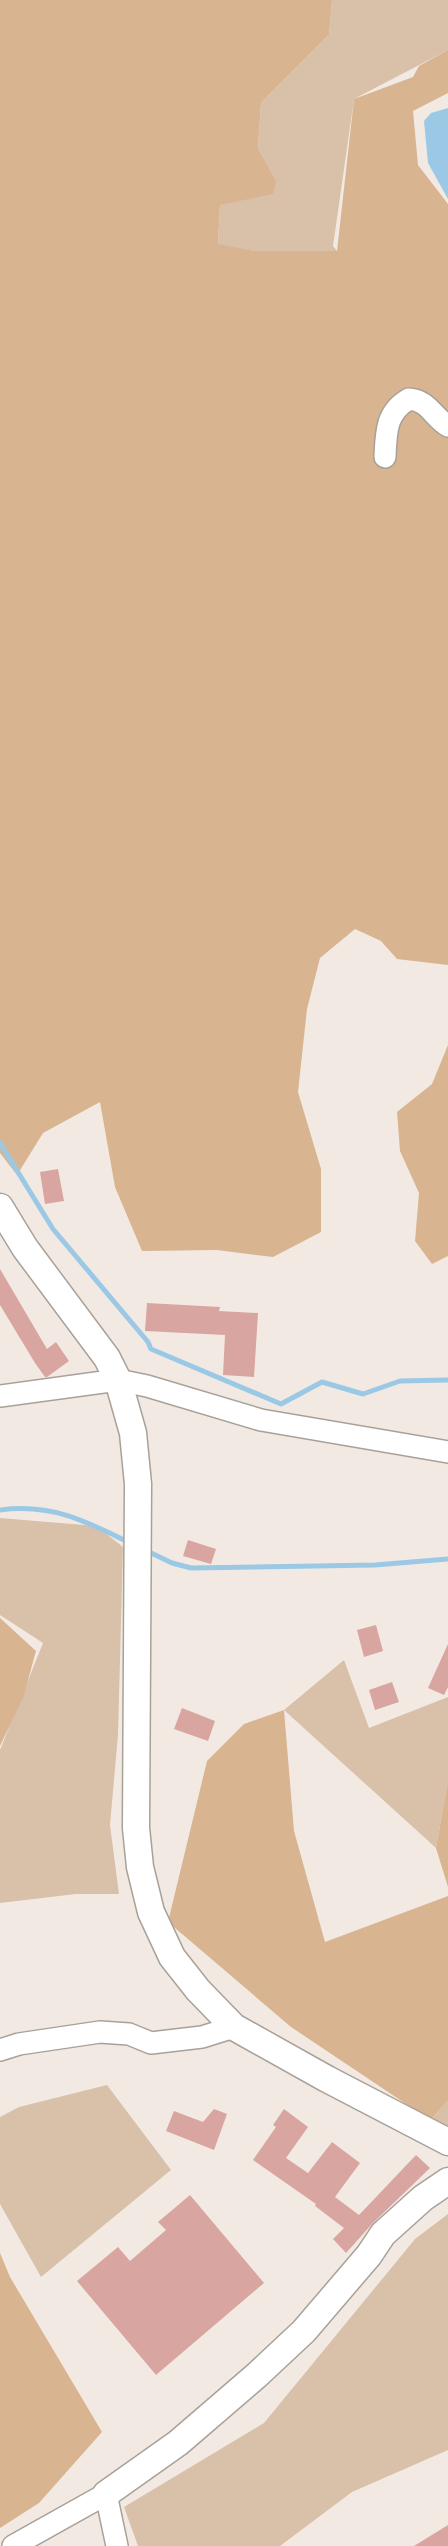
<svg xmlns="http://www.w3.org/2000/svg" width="448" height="2546" font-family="'Public Sans',sans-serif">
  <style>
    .green { fill: #d9c0a9 }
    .forest { fill: #d8b491 }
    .water { fill: #9bc9e5 }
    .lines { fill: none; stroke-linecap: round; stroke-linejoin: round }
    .stream { stroke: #9bc9e5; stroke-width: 5 }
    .building { fill: #d9a5a0 }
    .minor-casing { stroke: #a8a199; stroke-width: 24 }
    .tertiary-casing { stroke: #a8a199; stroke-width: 29 }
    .minor { stroke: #fff; stroke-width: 21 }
    .tertiary { stroke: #fff; stroke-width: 26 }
  </style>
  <rect width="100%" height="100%" fill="#f2eae2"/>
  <path class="green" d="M 332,0 L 448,0 L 448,50 L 354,99 L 333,246 L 337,251 L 255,251 L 218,245 L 220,205 L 276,180 L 258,148 L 261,103 L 329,35 Z
    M 0,1518 L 96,1526 L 123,1547 L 118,1735 L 110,1825 L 119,1894 L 76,1894 L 0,1903 L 0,1750 L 43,1643 L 0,1615 Z
    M 344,1660 L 369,1728 L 448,1697 L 448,1781 L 436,1848 L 284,1710 Z
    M 107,2085 L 171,2170 L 41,2277 L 0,2204 L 0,2117 L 19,2107 Z
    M 448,2101 L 448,2126 L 430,2120 Z
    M 448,2214 L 448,2450 L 352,2492 L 280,2546 L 138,2546 L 124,2507 L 264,2423 L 415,2239 Z"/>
  <path class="forest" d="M 0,0 L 332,0 L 329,35 L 261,103 L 258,148 L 276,180 L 273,194 L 220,205 L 218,244 L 255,251 L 337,251 L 354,99 L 413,77 L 419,66 L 448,50 L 448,93 L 413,111 L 418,165 L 448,204 L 448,965 L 397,959 L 381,941 L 355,929 L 320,958 L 307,1009 L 298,1092 L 321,1169 L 321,1232 L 273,1257 L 217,1250 L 142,1251 L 115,1187 L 100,1102 L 43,1133 L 17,1175 L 0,1153 Z
    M 448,1045 L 448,1256 L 432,1264 L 415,1241 L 419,1193 L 400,1151 L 397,1112 L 432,1084 Z
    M 0,1618 L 36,1651 L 23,1698 L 0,1746 Z
    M 284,1710 L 294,1831 L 325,1942 L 448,1896 L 448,2101 L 430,2120 L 291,2027 L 168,1922 L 207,1761 L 244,1724 Z
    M 448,1781 L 448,1887 L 436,1848 Z
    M 0,2253 L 10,2277 L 102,2432 L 39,2503 L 0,2528 Z"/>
  <path class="water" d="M 448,108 L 448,199 L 428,163 L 424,121 L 431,113 Z"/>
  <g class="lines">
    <path class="stream" d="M 0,1143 L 53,1229 L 148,1342 L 151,1349 L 281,1404 L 322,1382 L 363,1394 L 400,1381 L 448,1380
      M 0,1510 C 51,1503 86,1521 130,1543
      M 147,1551 L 172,1563 L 191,1568 L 375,1565 L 448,1559"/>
  </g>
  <path class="building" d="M 58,1169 L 64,1201 L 45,1204 L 40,1172 Z
    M 0,1269 L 47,1349 L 56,1342 L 69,1361 L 47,1377 L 45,1377 L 35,1363 L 0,1305 Z
    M 147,1303 L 220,1307 L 219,1311 L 258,1313 L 254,1377 L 223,1375 L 225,1335 L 145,1331 Z
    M 188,1540 L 216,1549 L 211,1564 L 183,1556 Z
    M 376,1625 L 383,1651 L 364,1657 L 357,1630 Z
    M 448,1644 L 448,1687 L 444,1695 L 428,1688 Z
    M 392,1682 L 399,1702 L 375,1710 L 369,1690 Z
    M 182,1708 L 215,1721 L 208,1741 L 174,1729 Z
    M 214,2109 L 227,2114 L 214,2150 L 166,2131 L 174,2111 L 203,2122 Z
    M 284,2109 L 308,2127 L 286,2158 L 308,2173 L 332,2142 L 360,2163 L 335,2197 L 359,2215 L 416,2155 L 430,2168 L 373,2223 L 346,2253 L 333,2239 L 344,2228 L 315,2206 L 316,2204 L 253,2160 L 276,2127 L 273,2125 Z
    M 190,2195 L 264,2283 L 156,2375 L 77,2281 L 118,2247 L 130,2261 L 166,2230 L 158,2222 Z
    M 448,2525 L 448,2546 L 414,2546 Z"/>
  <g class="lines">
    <defs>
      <path id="minor" d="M 385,457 C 386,432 386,412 409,399 C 428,400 433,417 448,426
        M 0,1396 L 118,1380 L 147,1386 L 261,1420 L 448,1452
        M 0,2050 L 19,2044 L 100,2032 L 129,2034 L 151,2043 L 202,2037 L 234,2027
        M 13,2546 L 106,2494 L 117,2546"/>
      <path id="tertiary" d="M 0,1207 L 25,1248 L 107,1358 L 118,1380 L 133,1433 L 138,1484 L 136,1828 L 140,1867 L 151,1912 L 172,1957 L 198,1990 L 234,2027 L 327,2079 L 448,2142
        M 106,2494 L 178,2443 L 257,2375 L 304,2331 L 369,2255 L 383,2234 L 423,2198 L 448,2181"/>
    </defs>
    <use href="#minor" class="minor-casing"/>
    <use href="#tertiary" class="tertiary-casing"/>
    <use href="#minor" class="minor"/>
    <use href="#tertiary" class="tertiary"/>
  </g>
</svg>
